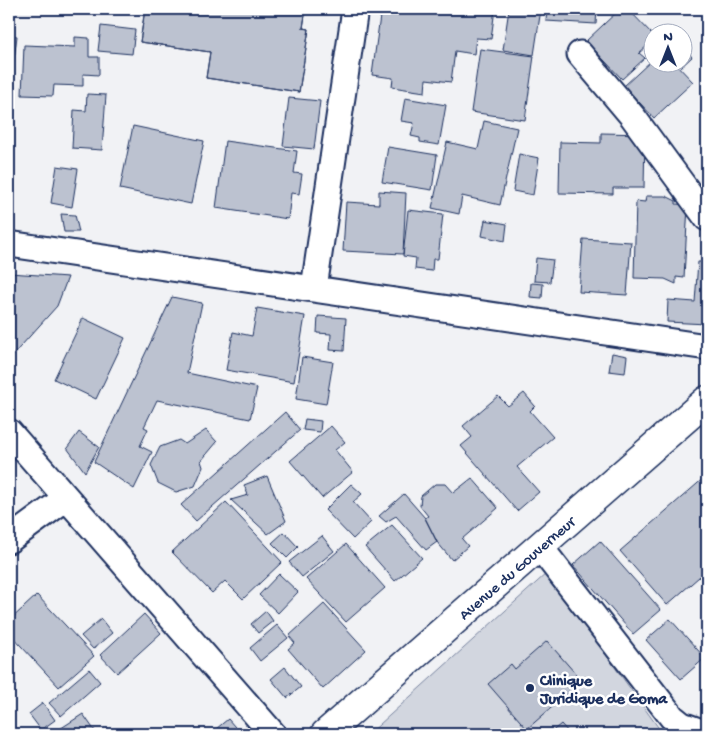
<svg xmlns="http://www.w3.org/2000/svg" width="716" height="743" font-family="'Gochi Hand',sans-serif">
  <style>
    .green { fill: #d2d6df; stroke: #76829e }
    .building { fill: #bcc2d0; stroke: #1b2f5e }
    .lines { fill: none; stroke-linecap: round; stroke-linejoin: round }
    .street-casing { stroke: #1b2f5e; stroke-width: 29 }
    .secondary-casing { stroke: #1b2f5e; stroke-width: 31 }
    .street { stroke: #fff; stroke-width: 25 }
    .secondary { stroke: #fff; stroke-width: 28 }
    .poi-dot { fill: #1b2f5e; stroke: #fff; stroke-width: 2 }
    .labels { text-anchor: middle; stroke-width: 5; stroke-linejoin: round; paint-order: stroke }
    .street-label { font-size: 16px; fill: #1b2f5e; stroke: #fff }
    .poi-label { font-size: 16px; font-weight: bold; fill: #1b2f5e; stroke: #fff; text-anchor: start }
  </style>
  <rect width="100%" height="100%" fill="#f1f2f5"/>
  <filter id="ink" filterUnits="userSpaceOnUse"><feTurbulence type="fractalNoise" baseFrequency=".02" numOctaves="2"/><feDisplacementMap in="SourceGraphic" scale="10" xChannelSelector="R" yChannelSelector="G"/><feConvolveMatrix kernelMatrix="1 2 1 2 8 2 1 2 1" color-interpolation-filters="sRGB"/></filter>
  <g filter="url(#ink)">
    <path class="green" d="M 547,573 L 663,734 L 369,734 Z"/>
    <path class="building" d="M 145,9 L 306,9 L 303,28 L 309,29 L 299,92 L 206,78 L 210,52 L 140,42 Z
      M 145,9 L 306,9 L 303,28 L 309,29 L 299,92 L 206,78 L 210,52 L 140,42 Z
      M 381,9 L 495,9 L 491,39 L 476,38 L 474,54 L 455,51 L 451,82 L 426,79 L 425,92 L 392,87 L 393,78 L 372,75 Z
      M 509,9 L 541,9 L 534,55 L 503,50 Z
      M 547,9 L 597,9 L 596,24 L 546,21 Z
      M 620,9 L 628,9 L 654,36 L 654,40 L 639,53 L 645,58 L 622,79 L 586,41 Z
      M 101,26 L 135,30 L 132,54 L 98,51 Z
      M 9,35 L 17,36 L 9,99 Z
      M 75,37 L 89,38 L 89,57 L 99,57 L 99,75 L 83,74 L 83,86 L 54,85 L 53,96 L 22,95 L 24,45 L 75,47 Z
      M 654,44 L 654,62 L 674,62 L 693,82 L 654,118 L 624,86 L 652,60 L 645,52 Z
      M 684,47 L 692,57 L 681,67 L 677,62 L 684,62 Z
      M 480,49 L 534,56 L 525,120 L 471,112 Z
      M 87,94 L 106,95 L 102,150 L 72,148 L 74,110 L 86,111 Z
      M 289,98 L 320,101 L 314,149 L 283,146 Z
      M 405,98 L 446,105 L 439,145 L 420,142 L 420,138 L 411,136 L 414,123 L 401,121 Z
      M 484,121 L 517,128 L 500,205 L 462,196 L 459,214 L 432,208 L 447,142 L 478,149 Z
      M 133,126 L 204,141 L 191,204 L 120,189 Z
      M 601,133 L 645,134 L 644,188 L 613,188 L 613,194 L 559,193 L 560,142 L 601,143 Z
      M 225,141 L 297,151 L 294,173 L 302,174 L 299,194 L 291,193 L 288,219 L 216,208 Z
      M 388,147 L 437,155 L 432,190 L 382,182 Z
      M 519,154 L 539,158 L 533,195 L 513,191 Z
      M 57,166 L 78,169 L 72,207 L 51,203 Z
      M 379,191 L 406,193 L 403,254 L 343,251 L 346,202 L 379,204 Z
      M 646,196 L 666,196 L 676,201 L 676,204 L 688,205 L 684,278 L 676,277 L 676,284 L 665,279 L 634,278 L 636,201 L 645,202 Z
      M 408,210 L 443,214 L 438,259 L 433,259 L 432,271 L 415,269 L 416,258 L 403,256 Z
      M 61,214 L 75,215 L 79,232 L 64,232 Z
      M 485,220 L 507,224 L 505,241 L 482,236 Z
      M 583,239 L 631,242 L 627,295 L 579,292 Z
      M 536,258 L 553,260 L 550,282 L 534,281 Z
      M 698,262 L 707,262 L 707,324 L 667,322 L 668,300 L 695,302 Z
      M 9,273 L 68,277 L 57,306 L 12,356 L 9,353 Z
      M 531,283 L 543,284 L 542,298 L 530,297 Z
      M 172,297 L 202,303 L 187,373 L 257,388 L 250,419 L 157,400 L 144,427 L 148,429 L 140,446 L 152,452 L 134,489 L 94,462 Z
      M 257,308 L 305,316 L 294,382 L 226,370 L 233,332 L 252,336 Z
      M 318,316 L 346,318 L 344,351 L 330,350 L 331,334 L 317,333 Z
      M 83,318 L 125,338 L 96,399 L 54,379 Z
      M 612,353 L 627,356 L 625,373 L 609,371 Z
      M 302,357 L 333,362 L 326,404 L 296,399 Z
      M 524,393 L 535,406 L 530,411 L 553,437 L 517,467 L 539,492 L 517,511 L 461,446 L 472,437 L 463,426 L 498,396 L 508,406 Z
      M 285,412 L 300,430 L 196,521 L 181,505 Z
      M 305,419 L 321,421 L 320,432 L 303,430 Z
      M 331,426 L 345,442 L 335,450 L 353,472 L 322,498 L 290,461 Z
      M 206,430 L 217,442 L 201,461 L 203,467 L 195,486 L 176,492 L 158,483 L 151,465 L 160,447 L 179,440 L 185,444 Z
      M 79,432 L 99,447 L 85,472 L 67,448 Z
      M 267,476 L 286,521 L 268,534 L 231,500 L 248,495 L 244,485 Z
      M 705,477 L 707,480 L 707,570 L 667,605 L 620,551 Z
      M 472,478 L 498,508 L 462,539 L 468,546 L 452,560 L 437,542 L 425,518 L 428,516 L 420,506 L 421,496 L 435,484 L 445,484 L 453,493 Z
      M 351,484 L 362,494 L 353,502 L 371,522 L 353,539 L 325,510 Z
      M 404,494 L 425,518 L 437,542 L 426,550 L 396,516 L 386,522 L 379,516 Z
      M 226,502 L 282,562 L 243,599 L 225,581 L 212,593 L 172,552 Z
      M 392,525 L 422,558 L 395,581 L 365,547 Z
      M 284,532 L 298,547 L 287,558 L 272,543 Z
      M 322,536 L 334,551 L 302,577 L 289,562 Z
      M 600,541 L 661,610 L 633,634 L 573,565 Z
      M 346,544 L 385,588 L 346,622 L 306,579 Z
      M 279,574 L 298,592 L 278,613 L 259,595 Z
      M 37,595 L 94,656 L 59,687 L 9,633 L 9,621 Z
      M 324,604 L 366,650 L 323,689 L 288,649 L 295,643 L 289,636 Z
      M 266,611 L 273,621 L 258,633 L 251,624 Z
      M 144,614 L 161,633 L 117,673 L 100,655 Z
      M 101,619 L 112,633 L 93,649 L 81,636 Z
      M 670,619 L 705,658 L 681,679 L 646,640 Z
      M 277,625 L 288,638 L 260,661 L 250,648 Z
      M 547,641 L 582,681 L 527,729 L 488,684 L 511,664 L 515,669 Z
      M 285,667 L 301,687 L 287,698 L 271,679 Z
      M 89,669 L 100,682 L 61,716 L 49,703 Z
      M 43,703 L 55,720 L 41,730 L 29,714 Z
      M 83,714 L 97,734 L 52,734 Z
      M 228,719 L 241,734 L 210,734 Z
      M 561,724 L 570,734 L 549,734 Z"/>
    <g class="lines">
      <defs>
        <path id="street" d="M 580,54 L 633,117 L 707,218
          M 9,244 L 707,347
          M 314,288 L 355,9
          M 9,432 L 273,734
          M 9,540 L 66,498
          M 540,547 L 672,717 L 682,725 L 707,734"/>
        <path id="secondary" d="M 325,734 L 707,400"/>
      </defs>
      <use href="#street" class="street-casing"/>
      <use href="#secondary" class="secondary-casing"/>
      <use href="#street" class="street"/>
      <use href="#secondary" class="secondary"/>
    </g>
  </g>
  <circle class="poi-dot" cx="530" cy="688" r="5"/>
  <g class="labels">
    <g class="street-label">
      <text transform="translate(516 567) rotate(-41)" y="6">Avenue du Gouverneur</text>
    </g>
    <g class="poi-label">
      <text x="540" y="685">Clinique<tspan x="540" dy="18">Juridique de Goma</tspan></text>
    </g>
  </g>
  <rect width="716" height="743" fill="none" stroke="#fff" stroke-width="30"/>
  <rect x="15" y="15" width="686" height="713" fill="none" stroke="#1b2f5e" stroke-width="2" filter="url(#ink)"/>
  <g transform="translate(668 48)"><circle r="24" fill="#ffffff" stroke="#a4acbf"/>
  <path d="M0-4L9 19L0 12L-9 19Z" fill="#1b2f5e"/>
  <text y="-8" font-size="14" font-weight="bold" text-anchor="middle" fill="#1b2f5e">N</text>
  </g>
</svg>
